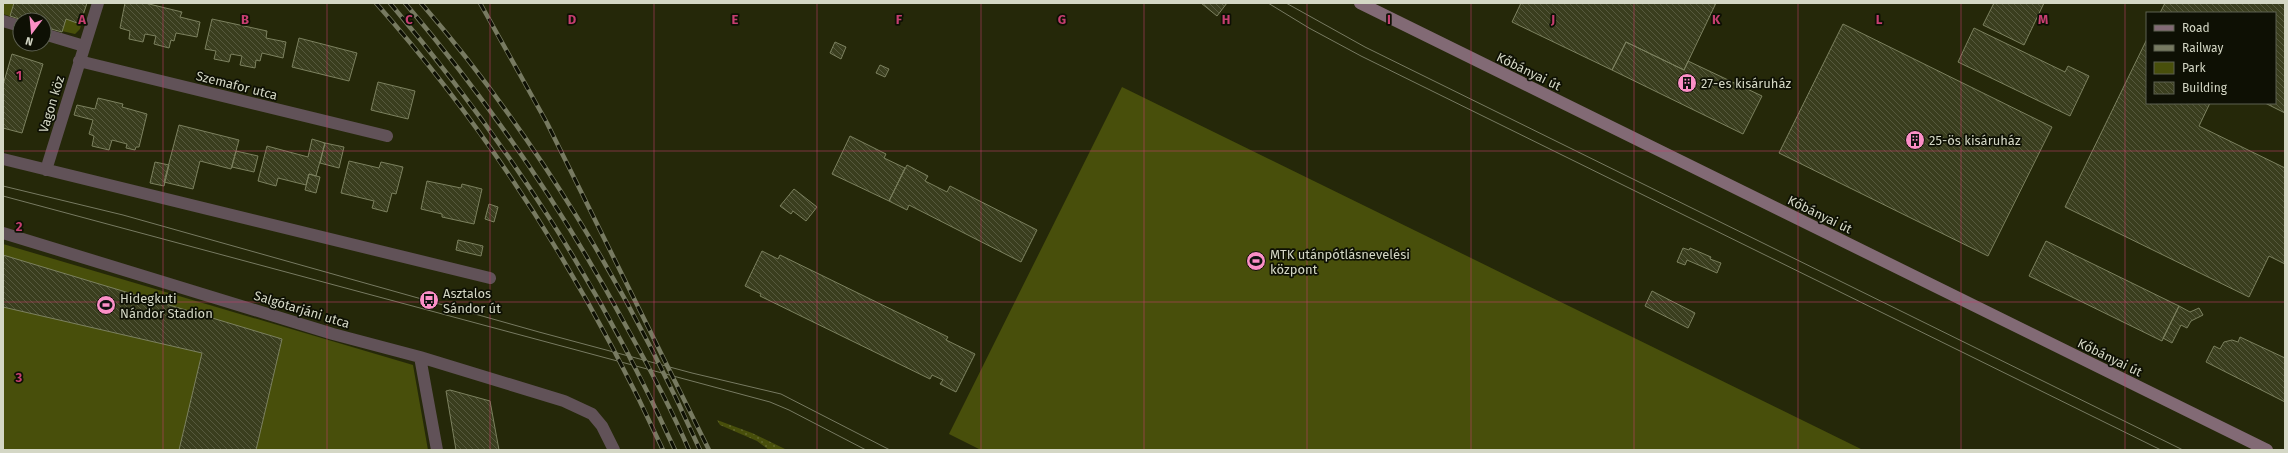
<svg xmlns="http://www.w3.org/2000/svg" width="2288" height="453" font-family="'Fira Sans',sans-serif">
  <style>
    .grass { fill: url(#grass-dots) }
    .park { fill: #484f0b }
    .building { fill: url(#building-back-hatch); stroke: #7c815f }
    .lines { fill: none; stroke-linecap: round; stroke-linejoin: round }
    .street { stroke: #615258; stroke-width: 12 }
    .secondary { stroke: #826a75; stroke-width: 12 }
    .tram { stroke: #777a61; stroke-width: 1 }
    .rail-casing { stroke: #777a61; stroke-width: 4.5 }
    .rail { stroke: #0e1004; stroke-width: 3; stroke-dasharray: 9; stroke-linecap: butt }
    .grid { fill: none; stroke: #c63e70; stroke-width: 1; stroke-opacity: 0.55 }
    .labels { text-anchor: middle; stroke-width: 3.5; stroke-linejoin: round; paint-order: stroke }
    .street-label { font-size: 13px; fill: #d4d7c5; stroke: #0e1004 }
    .poi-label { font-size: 13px; fill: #d4d7c5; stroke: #0e1004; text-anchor: start }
    .grid-label { font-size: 13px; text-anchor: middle; font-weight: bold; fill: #c63e70; stroke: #0e1004; stroke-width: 3.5; stroke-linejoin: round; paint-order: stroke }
  </style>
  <defs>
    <pattern id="grass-dots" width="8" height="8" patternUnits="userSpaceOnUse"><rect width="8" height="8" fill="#484f0b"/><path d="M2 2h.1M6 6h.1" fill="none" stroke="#62682d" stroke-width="1.8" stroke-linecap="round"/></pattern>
    <pattern id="building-back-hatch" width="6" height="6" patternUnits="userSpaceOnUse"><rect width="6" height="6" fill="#3a3e1e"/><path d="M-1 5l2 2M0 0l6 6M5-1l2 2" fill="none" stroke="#56593d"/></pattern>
  </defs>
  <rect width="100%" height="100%" fill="#252809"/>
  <path class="grass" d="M 717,420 L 752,433 L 787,450 L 769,450 L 757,441 L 720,425 Z"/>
  <path class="park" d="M 3,3 L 87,3 L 80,29 L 75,34 L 44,27 L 44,20 L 22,20 L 3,14 Z
    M 1122,87 L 1863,450 L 1864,450 L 981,450 L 949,434 Z
    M 3,244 L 413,365 L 428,450 L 3,450 Z"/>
  <path class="building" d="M 14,3 L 87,3 L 80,24 L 66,19 L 62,32 L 44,27 L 44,20 L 22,20 L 10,16 Z
    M 125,3 L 145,3 L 182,12 L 180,17 L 200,22 L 197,37 L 176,33 L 174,41 L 171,40 L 169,48 L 154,44 L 156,36 L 145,34 L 143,42 L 129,39 L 130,31 L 120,28 Z
    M 1201,3 L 1227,3 L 1217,16 Z
    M 1521,3 L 1716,3 L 1684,70 L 1626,42 L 1612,70 L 1512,22 Z
    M 1994,3 L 2044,3 L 2024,45 L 1983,25 Z
    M 2165,3 L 2285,3 L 2285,113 L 2265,103 L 2275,103 L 2275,13 L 2160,13 Z
    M 212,19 L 267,31 L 266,38 L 286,42 L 283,58 L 262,53 L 260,61 L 256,60 L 255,68 L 240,65 L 242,56 L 231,54 L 229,62 L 214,59 L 216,51 L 205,49 Z
    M 1843,24 L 2052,127 L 1988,256 L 1779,153 Z
    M 1974,28 L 2065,72 L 2068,66 L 2089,76 L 2070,116 L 1958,62 Z
    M 299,38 L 357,53 L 349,81 L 292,67 Z
    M 2147,39 L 2147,103 L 2210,103 L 2199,126 L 2285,168 L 2285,264 L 2269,256 L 2249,297 L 2065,207 Z
    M 835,42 L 846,47 L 841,59 L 830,53 Z
    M 1626,42 L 1684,70 L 1688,61 L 1762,96 L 1743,134 L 1612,70 Z
    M 12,54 L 43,64 L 22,133 L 3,128 L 3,85 Z
    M 880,65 L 889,69 L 885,77 L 876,73 Z
    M 378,82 L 415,91 L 408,119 L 371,110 Z
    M 98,98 L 123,104 L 122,107 L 147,114 L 139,147 L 136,147 L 135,150 L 126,148 L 127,144 L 112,140 L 109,150 L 92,146 L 94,136 L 89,134 L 93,120 L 74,115 L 77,105 L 95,109 Z
    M 179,125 L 239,140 L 231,169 L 200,161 L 193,189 L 164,182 Z
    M 850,136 L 886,154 L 884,158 L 905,168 L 889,201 L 832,174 Z
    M 312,139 L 325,143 L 316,176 L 309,174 L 306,185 L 278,178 L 276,186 L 258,181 L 267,146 L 308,157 Z
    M 325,143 L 344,147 L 339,168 L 320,163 Z
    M 236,151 L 258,156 L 254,172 L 232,167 Z
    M 349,161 L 379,168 L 381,162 L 403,167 L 396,194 L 392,193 L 387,212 L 372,208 L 374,201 L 341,193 Z
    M 155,162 L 169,165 L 164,186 L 150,183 Z
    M 907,165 L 928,176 L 925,181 L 947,192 L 950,186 L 1037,230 L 1021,262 L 909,205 L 907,210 L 889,201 Z
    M 309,174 L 320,177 L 316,193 L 305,190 Z
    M 427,181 L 461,188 L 462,184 L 482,189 L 474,224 L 442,217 L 442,214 L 421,209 Z
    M 794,189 L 817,207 L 806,221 L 793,211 L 791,214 L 780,206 Z
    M 489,204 L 498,207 L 494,222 L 485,219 Z
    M 458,240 L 483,246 L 481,256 L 456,250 Z
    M 2046,241 L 2179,306 L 2162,341 L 2029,276 Z
    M 1683,248 L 1689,250 L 1690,248 L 1711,257 L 1710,259 L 1721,263 L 1717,273 L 1687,260 L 1685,265 L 1677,262 Z
    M 762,251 L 778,259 L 780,255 L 948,337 L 946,340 L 975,354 L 956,392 L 940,384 L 943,380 L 932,375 L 930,379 L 760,296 L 761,294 L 745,286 Z
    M 3,255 L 282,339 L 256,450 L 179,450 L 202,353 L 3,307 Z
    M 1652,291 L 1695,313 L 1688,328 L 1645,306 Z
    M 2179,306 L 2190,312 L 2199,308 L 2203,315 L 2191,321 L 2187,328 L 2181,325 L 2172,343 L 2163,338 Z
    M 2240,337 L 2285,358 L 2285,402 L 2206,362 L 2214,346 L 2220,349 L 2224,342 L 2232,340 L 2238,342 Z
    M 450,390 L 490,401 L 499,450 L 456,450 L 446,391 Z"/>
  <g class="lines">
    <path class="street" d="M 3,21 L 20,26
      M 44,34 L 84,46
      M 79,61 L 387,136
      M 3,159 L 490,278
      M 46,170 L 98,3
      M 3,233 L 333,334 L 420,357 L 564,401 L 592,414 L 602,426 L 614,450
      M 420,357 L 437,450"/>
    <path class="secondary" d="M 1360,3 L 2267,450"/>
    <path class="tram" d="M 1268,3 L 1309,28 L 1361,56 L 2161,450
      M 1286,3 L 1365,47 L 2183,450
      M 3,186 L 123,215 L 539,332 L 692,373 L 781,394 L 890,450
      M 3,196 L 770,402 L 789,410 L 866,450"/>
    <defs>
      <path id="rail" d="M 376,3 C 493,135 589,289 663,450
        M 390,3 C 508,143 599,283 675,450
        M 405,3 C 490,103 564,211 626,326 C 649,367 671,408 689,450
        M 421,3 C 534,133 630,293 700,450
        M 480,3 L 547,123 L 709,450"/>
    </defs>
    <use href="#rail" class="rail-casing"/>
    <use href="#rail" class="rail"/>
  </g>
  <path class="grid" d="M 163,3 L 163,450M 327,3 L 327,450M 490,3 L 490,450M 654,3 L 654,450M 817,3 L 817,450M 981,3 L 981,450M 1144,3 L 1144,450M 1307,3 L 1307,450M 1471,3 L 1471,450M 1634,3 L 1634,450M 1798,3 L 1798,450M 1961,3 L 1961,450M 2125,3 L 2125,450M 3,151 L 2285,151M 3,302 L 2285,302"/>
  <defs>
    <symbol id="building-disc" viewBox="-11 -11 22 22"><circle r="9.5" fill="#fb8fc6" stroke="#0e1004"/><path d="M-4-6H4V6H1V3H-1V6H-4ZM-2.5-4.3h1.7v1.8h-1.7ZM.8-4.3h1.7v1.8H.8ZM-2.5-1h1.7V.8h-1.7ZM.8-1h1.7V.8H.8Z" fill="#111"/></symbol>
    <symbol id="stadium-disc" viewBox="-11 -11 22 22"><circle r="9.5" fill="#fb8fc6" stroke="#0e1004"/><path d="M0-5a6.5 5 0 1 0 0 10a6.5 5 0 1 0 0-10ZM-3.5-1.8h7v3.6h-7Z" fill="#111"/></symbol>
    <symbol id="bus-disc" viewBox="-11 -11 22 22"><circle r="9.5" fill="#fb8fc6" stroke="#0e1004"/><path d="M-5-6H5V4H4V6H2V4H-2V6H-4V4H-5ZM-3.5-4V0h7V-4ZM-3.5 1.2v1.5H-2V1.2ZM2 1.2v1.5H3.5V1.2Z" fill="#111"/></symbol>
  </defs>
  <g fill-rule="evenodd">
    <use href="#building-disc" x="1676" y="72" width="22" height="22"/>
    <use href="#building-disc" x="1904" y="129" width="22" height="22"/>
    <use href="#stadium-disc" x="1245" y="250" width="22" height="22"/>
    <use href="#bus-disc" x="418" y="289" width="22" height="22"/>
    <use href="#stadium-disc" x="95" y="294" width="22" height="22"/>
  </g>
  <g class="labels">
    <g class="street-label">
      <text transform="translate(1529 71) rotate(26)" y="5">Kőbányai út</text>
      <text transform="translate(237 85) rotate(14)" y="5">Szemafor utca</text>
      <text transform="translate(51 104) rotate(-73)" y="5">Vagon köz</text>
      <text transform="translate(1820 214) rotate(26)" y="5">Kőbányai út</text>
      <text transform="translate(302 309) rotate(17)" y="5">Salgótarjáni utca</text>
      <text transform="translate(2110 357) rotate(26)" y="5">Kőbányai út</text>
    </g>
    <g class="poi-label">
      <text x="1701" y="88">27-es kisáruház</text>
      <text x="1929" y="145">25-ös kisáruház</text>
      <text x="1270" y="259">MTK utánpótlásnevelési<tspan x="1270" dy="15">központ</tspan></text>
      <text x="443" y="298">Asztalos<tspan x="443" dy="15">Sándor út</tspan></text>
      <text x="120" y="303">Hidegkuti<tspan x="120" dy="15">Nándor Stadion</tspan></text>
    </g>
  </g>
  <g class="grid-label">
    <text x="82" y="24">A</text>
    <text x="245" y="24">B</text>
    <text x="409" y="24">C</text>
    <text x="572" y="24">D</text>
    <text x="735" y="24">E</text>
    <text x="899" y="24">F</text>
    <text x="1062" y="24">G</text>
    <text x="1226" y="24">H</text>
    <text x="1389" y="24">I</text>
    <text x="1553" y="24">J</text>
    <text x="1716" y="24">K</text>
    <text x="1879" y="24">L</text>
    <text x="2043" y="24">M</text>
    <text x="19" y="80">1</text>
    <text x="19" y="231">2</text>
    <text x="19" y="382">3</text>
  </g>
  <rect width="2288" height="453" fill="none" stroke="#d4d7c5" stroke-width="8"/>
  <rect x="2146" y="12" width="130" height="92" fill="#0e1004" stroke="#5d6051"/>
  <rect x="2154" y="25" width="20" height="6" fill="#826a75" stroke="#5d6051"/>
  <text x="2182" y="32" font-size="12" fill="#d4d7c5">Road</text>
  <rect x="2154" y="45" width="20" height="6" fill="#777a61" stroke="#5d6051"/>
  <text x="2182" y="52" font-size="12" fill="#d4d7c5">Railway</text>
  <rect x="2154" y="62" width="20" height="12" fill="#484f0b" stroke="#5d6051"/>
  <text x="2182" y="72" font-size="12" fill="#d4d7c5">Park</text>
  <rect x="2154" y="82" width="20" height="12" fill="url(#building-back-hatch)" stroke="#5d6051"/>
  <text x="2182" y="92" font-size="12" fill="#d4d7c5">Building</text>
  <g transform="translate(32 32) rotate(196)"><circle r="19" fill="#0e1004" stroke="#5d6051"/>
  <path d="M0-3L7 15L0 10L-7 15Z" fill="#fb8fc6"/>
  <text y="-6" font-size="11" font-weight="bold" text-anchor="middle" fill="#d4d7c5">N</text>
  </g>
</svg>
